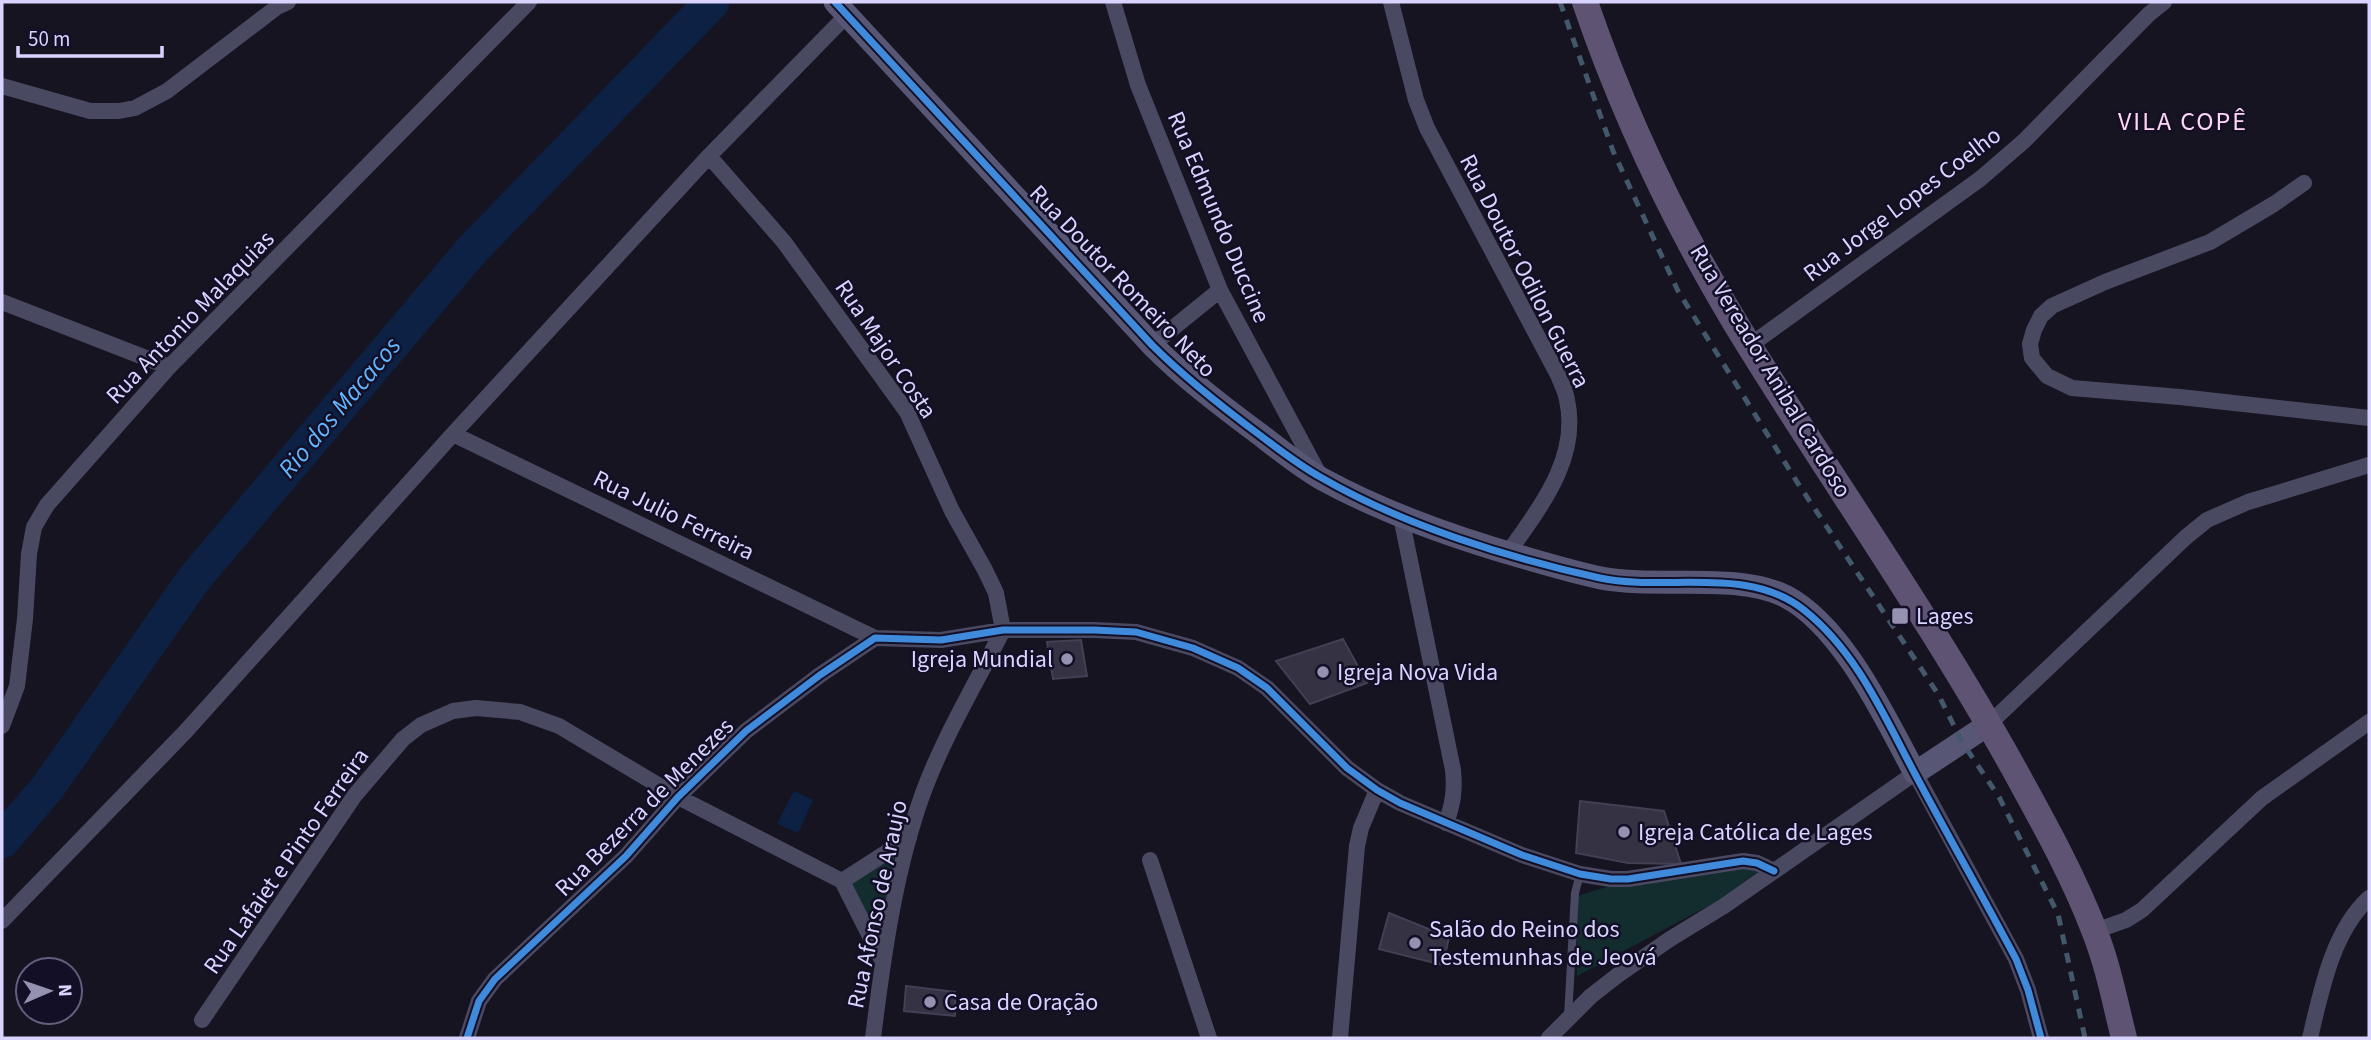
<svg xmlns="http://www.w3.org/2000/svg" width="2371" height="1040" font-family="'Source Sans 3',sans-serif">
  <style>
    .green { fill: #132c2d }
    .water { fill: #0d2144 }
    .lines { fill: none; stroke-linecap: round; stroke-linejoin: round }
    .river { stroke: #0d2144; stroke-width: 35 }
    .building { fill: #343243; stroke: #433f54; stroke-width: 2 }
    .lane { stroke: #4a4962; stroke-width: 8 }
    .street { stroke: #4a4962; stroke-width: 16 }
    .secondary { stroke: #575674; stroke-width: 23 }
    .primary { stroke: #5e5373; stroke-width: 26 }
    .rail { stroke: #43596b; stroke-width: 5; stroke-dasharray: 10 9; stroke-linecap: butt }
    .cycleway-casing { stroke: #130f26; stroke-width: 11 }
    .cycleway { stroke: #408adc; stroke-width: 7 }
    .poi-dot { fill: #9591b1; stroke: #130f26; stroke-width: 2.5 }
    .labels { text-anchor: middle; stroke-width: 5; stroke-linejoin: round; paint-order: stroke }
    .street-label { font-size: 24px; fill: #d9d4ff; stroke: #130f26 }
    .poi-label { font-size: 24px; fill: #d9d4ff; stroke: #130f26; text-anchor: start }
    .neighbourhood-label { font-size: 26px; letter-spacing: 2px; fill: #ffd6f0; stroke: #130f26 }
    .water-label { font-size: 26px; font-style: italic; fill: #62b6ff; stroke: #130f26 }
  </style>
  <rect width="100%" height="100%" fill="#161421"/>
  <path class="green" d="M 897,850 L 897,878 L 883,953 L 849,886 Z
    M 1681,864 L 1774,871 L 1577,976 L 1577,896 Z"/>
  <path class="water" d="M 794,791 L 813,800 L 798,833 L 777,824 Z"/>
  <g class="lines">
    <path class="river" d="M 2,841 L 48,787 L 194,579 L 472,250 L 712,2"/>
  </g>
  <path class="building" d="M 1343,639 L 1367,683 L 1310,704 L 1276,661 Z
    M 1081,640 L 1087,676 L 1053,679 L 1047,642 Z
    M 1580,801 L 1664,811 L 1681,864 L 1628,863 L 1576,853 Z
    M 1389,913 L 1449,937 L 1443,965 L 1379,949 Z
    M 906,986 L 955,992 L 955,1016 L 904,1011 Z"/>
  <g class="lines">
    <path class="lane" d="M 1568,1017 L 1575,893 L 1580,874"/>
    <path class="street" d="M 1113,2 L 1138,85 L 1220,290 L 1320,476
      M 1391,2 L 1416,100 L 1427,128 L 1558,375 C 1561,383 1566,392 1567,400 C 1580,459 1539,508 1508,553
      M 2,86 L 90,111 L 119,111 L 135,108 L 167,91 L 277,7 L 288,2
      M 709,156 L 784,242 L 907,412 L 952,511 L 985,570 L 996,593 L 1003,630 C 976,683 944,736 923,793 C 895,870 883,957 873,1038
      M 2304,183 L 2274,204 L 2210,242 L 2105,282 L 2052,306 L 2041,316 L 2034,330 L 2030,344 L 2032,358 L 2047,376 L 2072,388 L 2180,397 L 2369,418
      M 2,302 L 169,367
      M 1152,345 L 1220,290
      M 1749,346 L 1980,179 L 2024,141 L 2149,14 L 2164,2
      M 453,434 L 875,638
      M 1401,517 L 1453,770 C 1455,790 1453,804 1446,823
      M 1989,724 L 2186,537 L 2207,520 L 2248,502 L 2369,465
      M 2,726 L 17,686 L 25,619 L 29,554 L 34,527 L 47,505 L 169,367 L 529,2
      M 1150,860 L 1209,1038
      M 842,881 L 909,838
      M 2,921 L 186,731 L 453,434 L 709,156 L 847,15
      M 2095,931 L 2126,920 L 2142,910 L 2262,798 L 2369,722
      M 202,1020 L 355,795 L 403,739 L 421,725 L 453,711 L 476,708 L 520,712 L 559,726 L 678,797 L 842,881 L 883,962
      M 467,1038 L 479,1001 L 495,979 L 626,856 L 678,797 L 746,731 L 820,675 L 875,638 L 941,640 L 1003,630 L 1094,630 L 1136,632 L 1193,648 L 1238,668 L 1267,688 L 1347,768 L 1377,790 L 1400,803 L 1522,855 L 1580,874 L 1611,879 L 1628,879 L 1743,861 L 1757,863 L 1774,871
      M 1340,1038 L 1357,846 L 1361,828 L 1377,790
      M 1549,1038 L 1591,996 L 1618,975 L 1670,939 L 1724,906 L 1915,773 L 2016,959 L 2028,990 L 2041,1038
      M 2310,1038 C 2321,992 2332,932 2369,898"/>
    <path class="secondary" d="M 835,2 L 1152,345 C 1186,379 1223,407 1262,436 C 1281,451 1301,467 1322,479 C 1388,515 1458,539 1529,559 C 1553,566 1577,573 1601,578 C 1658,589 1735,572 1785,596 C 1843,626 1885,718 1915,773 L 1989,724"/>
    <path class="primary" d="M 1585,2 C 1626,122 1683,239 1750,347 C 1837,487 1932,622 2013,767 C 2042,820 2072,873 2094,930 C 2108,965 2115,1002 2124,1038"/>
    <path class="rail" d="M 1560,2 L 1613,151 L 1678,291 L 1797,482 L 1938,694 L 1962,742 L 1999,797 L 2058,914 L 2085,1038"/>
    <defs>
      <path id="cycleway" d="M 835,2 L 1152,345 C 1186,379 1222,407 1261,436 C 1281,451 1300,466 1322,478 C 1403,525 1508,558 1600,578 C 1666,592 1748,565 1804,610 C 1857,652 1884,716 1915,774 C 1948,836 1983,897 2016,959 L 2028,990 L 2041,1038
        M 467,1038 L 479,1001 L 495,979 L 626,856 L 678,797 L 746,731 L 820,675 L 875,638 L 941,640 L 1003,630 L 1094,630 L 1136,632 L 1193,648 L 1238,668 L 1267,688 L 1347,768 L 1377,790 L 1400,803 L 1522,855 L 1580,874 L 1611,879 L 1628,879 L 1743,861 L 1757,863 L 1774,871"/>
    </defs>
    <use href="#cycleway" class="cycleway-casing"/>
    <use href="#cycleway" class="cycleway"/>
  </g>
  <g class="poi-dot">
    <rect x="1891" y="607" width="18" height="18" rx="3.5"/>
    <circle cx="1067" cy="659" r="7"/>
    <circle cx="1323" cy="672" r="7"/>
    <circle cx="1624" cy="832" r="7"/>
    <circle cx="1415" cy="943" r="7"/>
    <circle cx="930" cy="1002" r="7"/>
  </g>
  <g class="labels">
    <g class="street-label">
      <text transform="translate(1902 204) rotate(-37)" y="8">Rua Jorge Lopes Coelho</text>
      <text transform="translate(1219 217) rotate(67)" y="8">Rua Edmundo Duccine</text>
      <text transform="translate(1525 271) rotate(63)" y="8">Rua Doutor Odilon Guerra</text>
      <text transform="translate(1123 281) rotate(46)" y="8">Rua Doutor Romeiro Neto</text>
      <text transform="translate(190 317) rotate(-46)" y="8">Rua Antonio Malaquias</text>
      <text transform="translate(886 349) rotate(56)" y="8">Rua Major Costa</text>
      <text transform="translate(1771 371) rotate(59)" y="8">Rua Vereador Anibal Cardoso</text>
      <text transform="translate(674 515) rotate(26)" y="8">Rua Julio Ferreira</text>
      <text transform="translate(644 807) rotate(-45)" y="8">Rua Bezerra de Menezes</text>
      <text transform="translate(286 861) rotate(-55)" y="8">Rua Lafaiet e Pinto Ferreira</text>
      <text transform="translate(877 904) rotate(-78)" y="8">Rua Afonso de Araujo</text>
    </g>
    <g class="poi-label">
      <text x="1916" y="624">Lages</text>
      <text x="1053" y="667" text-anchor="end">Igreja Mundial</text>
      <text x="1337" y="680">Igreja Nova Vida</text>
      <text x="1638" y="840">Igreja Católica de Lages</text>
      <text x="1429" y="937">Salão do Reino dos<tspan x="1429" dy="28">Testemunhas de Jeová</tspan></text>
      <text x="944" y="1010">Casa de Oração</text>
    </g>
    <g class="neighbourhood-label">
      <text x="2183" y="130">VILA COPÊ</text>
    </g>
    <g class="water-label">
      <text transform="translate(339 407) rotate(-50)" y="9">Rio dos Macacos</text>
    </g>
  </g>
  <rect width="2371" height="1040" fill="none" stroke="#d9d4ff" stroke-width="7"/>
  <g transform="translate(49 991) rotate(88)"><circle r="33" fill="#130f26" stroke="#625e7d" stroke-width="2"/>
  <path d="M0-5L12 26L0 18L-12 26Z" fill="#9591b1"/>
  <text y="-10" font-size="19" font-weight="bold" text-anchor="middle" fill="#d9d4ff">N</text>
  </g>
  <path d="M18 46v10h144v-10" fill="none" stroke="#d9d4ff" stroke-width="3.5"/>
  <text x="28" y="46" font-size="21" fill="#d9d4ff" stroke="#130f26" stroke-width="5" paint-order="stroke">50 m</text>
</svg>
